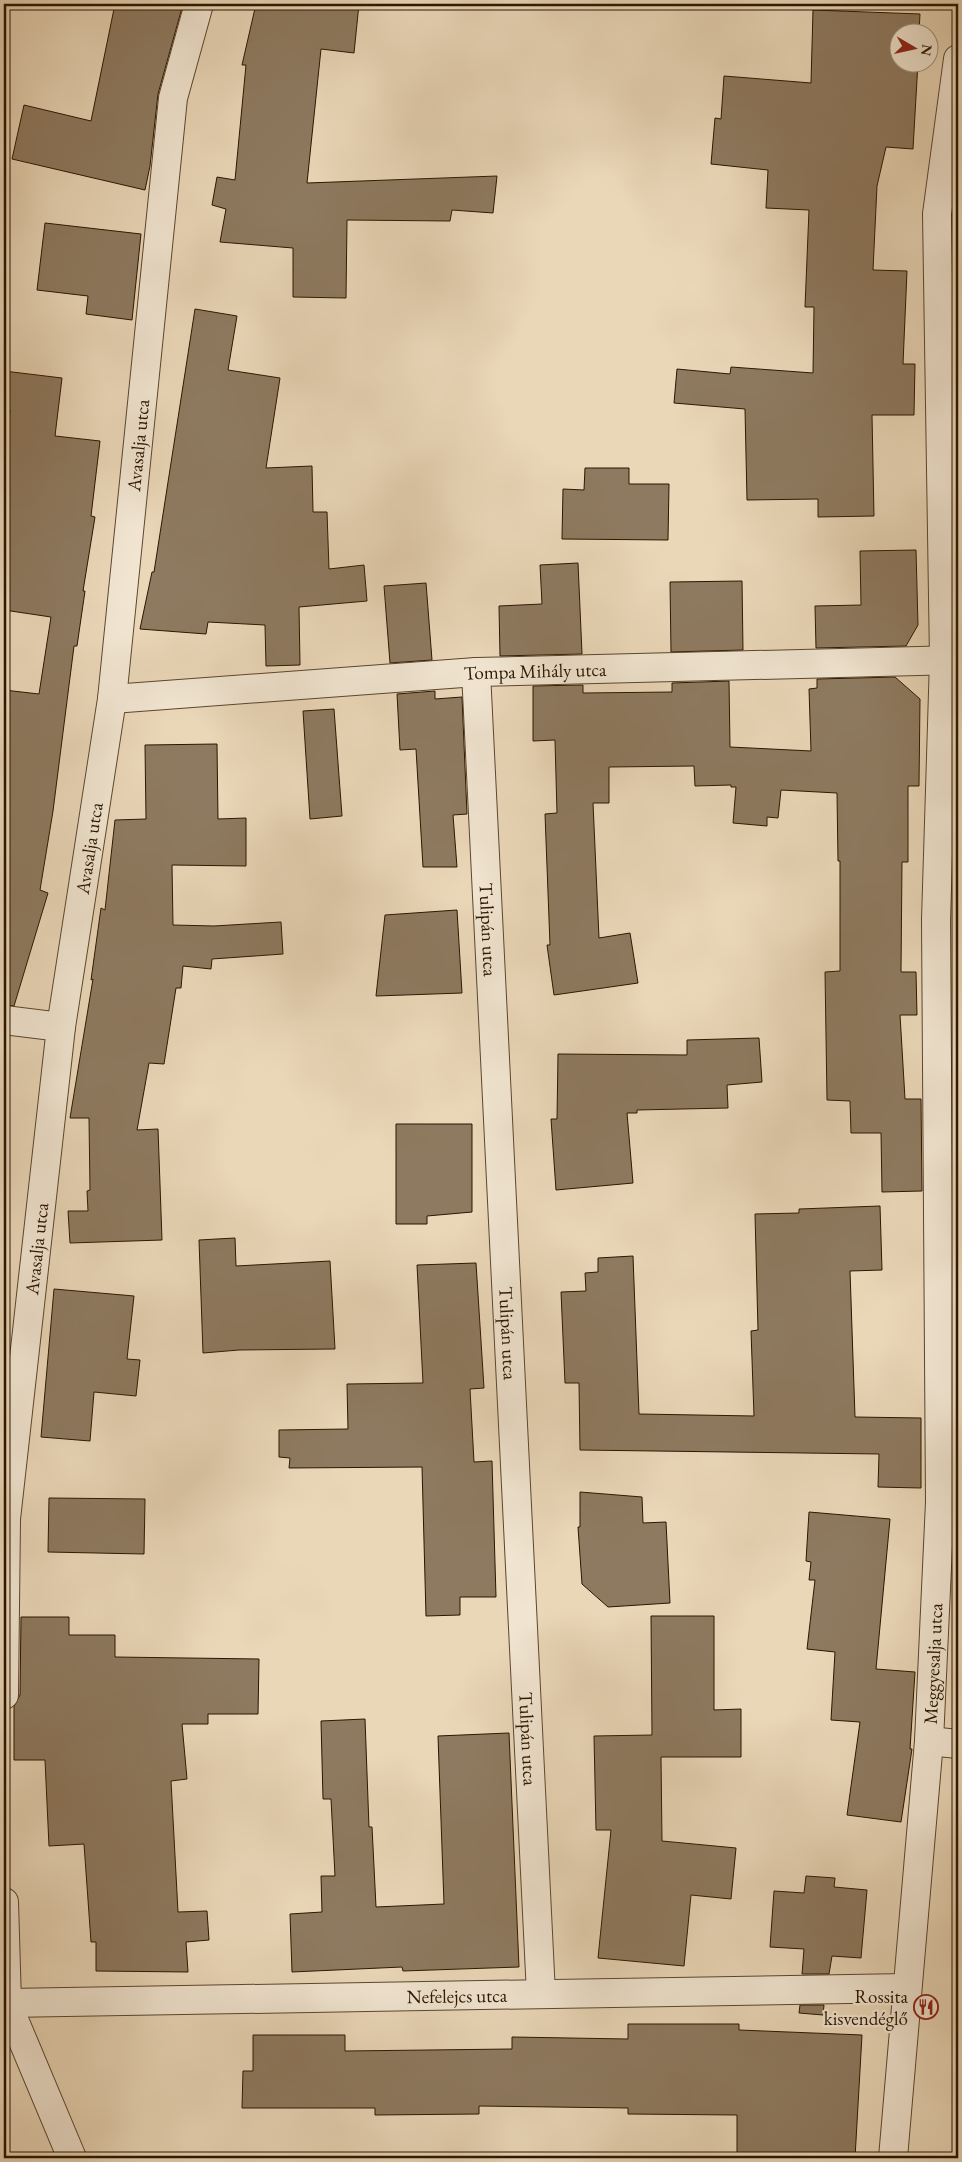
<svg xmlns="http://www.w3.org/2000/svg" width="962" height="2162" font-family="'EB Garamond',serif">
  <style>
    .building { fill: #8e7a60; stroke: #2b1600 }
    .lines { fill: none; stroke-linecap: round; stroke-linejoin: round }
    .minor-casing { stroke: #5b462e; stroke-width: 30 }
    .minor { stroke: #f1e5d1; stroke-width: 28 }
    .labels { text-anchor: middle; stroke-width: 4.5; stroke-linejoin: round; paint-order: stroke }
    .street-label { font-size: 19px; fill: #2b1600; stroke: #f1e5d1 }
    .poi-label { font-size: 19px; fill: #2b1600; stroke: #f1e5d1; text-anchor: end }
  </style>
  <rect width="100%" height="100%" fill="#ead7b8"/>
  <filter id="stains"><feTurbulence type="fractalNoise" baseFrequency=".004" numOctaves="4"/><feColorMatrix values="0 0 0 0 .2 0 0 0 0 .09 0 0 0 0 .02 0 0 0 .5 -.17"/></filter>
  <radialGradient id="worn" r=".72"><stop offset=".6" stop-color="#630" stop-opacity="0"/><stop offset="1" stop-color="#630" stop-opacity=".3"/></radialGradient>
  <path class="building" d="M 115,4 L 183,4 L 158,94 L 150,166 L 145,190 L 12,159 L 24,105 L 91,121 Z
    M 256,4 L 359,4 L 354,53 L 321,49 L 307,183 L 497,176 L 493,213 L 452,210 L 450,221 L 347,220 L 346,298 L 293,297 L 293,248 L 220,242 L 226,209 L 212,205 L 217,177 L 235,180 L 246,65 L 242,65 Z
    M 813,10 L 920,14 L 919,32 L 900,32 L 900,62 L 918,62 L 913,149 L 886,147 L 877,186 L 873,270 L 907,271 L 903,364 L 915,364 L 914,415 L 872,415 L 874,516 L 818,517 L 818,499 L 747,500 L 745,409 L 674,403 L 677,369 L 730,374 L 731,367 L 813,373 L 814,307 L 805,307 L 809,210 L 766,208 L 768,170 L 711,164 L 715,118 L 721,119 L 724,76 L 811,83 Z
    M 45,223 L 141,234 L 132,320 L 86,314 L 88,296 L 37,290 Z
    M 195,309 L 237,316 L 228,370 L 280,378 L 266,468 L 312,466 L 313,512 L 327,512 L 329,569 L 364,565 L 367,601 L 299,607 L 300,665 L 266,666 L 265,625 L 208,622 L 206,634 L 140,629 L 152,572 L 154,572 Z
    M 4,371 L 62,378 L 55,436 L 100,441 L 91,516 L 95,517 L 83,591 L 85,591 L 77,646 L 74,646 L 53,811 L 40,890 L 48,893 L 14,1006 L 4,1005 L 4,690 L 39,694 L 51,617 L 4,610 L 4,454 L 10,410 L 4,410 Z
    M 585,468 L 629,468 L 629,484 L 669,484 L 668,540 L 562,539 L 563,489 L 584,490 Z
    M 916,550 L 918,625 L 906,646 L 816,648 L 815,606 L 861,605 L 860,551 Z
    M 578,563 L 582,654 L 500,656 L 499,606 L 542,604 L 540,565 Z
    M 742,581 L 743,650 L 671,652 L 670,582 Z
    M 426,583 L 432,660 L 390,663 L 384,586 Z
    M 895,677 L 920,699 L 919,786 L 908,786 L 908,862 L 902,862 L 901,972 L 916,972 L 917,1015 L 900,1015 L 905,1099 L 921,1099 L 922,1191 L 882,1192 L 881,1133 L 851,1133 L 850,1101 L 827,1100 L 825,972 L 840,971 L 840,861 L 838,861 L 837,793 L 781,790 L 778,818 L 767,817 L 767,826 L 733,823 L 736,787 L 731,787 L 731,785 L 695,786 L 694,766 L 609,767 L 609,803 L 593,803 L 599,938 L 630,933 L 638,983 L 554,995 L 547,945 L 550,945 L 545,814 L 557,813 L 555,740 L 533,741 L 533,686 L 583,685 L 583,693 L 672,692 L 672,683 L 729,681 L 730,747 L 811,751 L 809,689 L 817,688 L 817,679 Z
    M 435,691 L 435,699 L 462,697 L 467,814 L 453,815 L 457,867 L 423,867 L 416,749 L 400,750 L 397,694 Z
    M 334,709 L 342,816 L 310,819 L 303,711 Z
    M 217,744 L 218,819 L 246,818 L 246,866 L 172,865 L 173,925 L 214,926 L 281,922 L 283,954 L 212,959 L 211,969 L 183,966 L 181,988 L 176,988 L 164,1064 L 149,1063 L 137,1130 L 158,1129 L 162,1240 L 70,1243 L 68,1211 L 88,1211 L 87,1191 L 90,1190 L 89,1118 L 70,1118 L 93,979 L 91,980 L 101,908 L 105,910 L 115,820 L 146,819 L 145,745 Z
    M 457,910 L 462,993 L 376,996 L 385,915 Z
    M 759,1038 L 762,1082 L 727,1085 L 728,1108 L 637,1110 L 637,1113 L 627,1113 L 633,1183 L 556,1190 L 551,1119 L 557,1119 L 558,1054 L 687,1055 L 687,1040 Z
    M 396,1124 L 472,1124 L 472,1212 L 427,1216 L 427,1224 L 396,1224 Z
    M 880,1206 L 882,1270 L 850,1271 L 855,1417 L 921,1418 L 921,1488 L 878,1487 L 879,1454 L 580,1450 L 579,1383 L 565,1383 L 561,1292 L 586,1291 L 585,1273 L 598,1272 L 598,1258 L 633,1256 L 639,1414 L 754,1416 L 751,1331 L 758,1330 L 755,1214 L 799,1213 L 799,1209 Z
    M 235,1238 L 236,1266 L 330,1261 L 335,1349 L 239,1350 L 203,1353 L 199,1240 Z
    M 476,1263 L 484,1388 L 470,1389 L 474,1462 L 492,1461 L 496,1597 L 460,1597 L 460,1615 L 426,1616 L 422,1467 L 289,1468 L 290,1458 L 279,1457 L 279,1430 L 348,1429 L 347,1384 L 423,1383 L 417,1265 Z
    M 54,1289 L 134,1296 L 127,1359 L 140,1360 L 136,1396 L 94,1392 L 90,1441 L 41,1437 Z
    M 580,1492 L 642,1497 L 643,1523 L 666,1522 L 670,1603 L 608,1607 L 582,1584 L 578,1527 L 580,1527 Z
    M 49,1498 L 145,1499 L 144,1554 L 48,1552 Z
    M 809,1512 L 890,1519 L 876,1669 L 915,1672 L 910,1749 L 912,1749 L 901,1822 L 847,1815 L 860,1722 L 831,1720 L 835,1652 L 807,1649 L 815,1580 L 809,1580 L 811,1562 L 806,1561 Z
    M 651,1616 L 714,1616 L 714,1710 L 741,1709 L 741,1757 L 661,1757 L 662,1841 L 736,1848 L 731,1899 L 691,1895 L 684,1966 L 598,1958 L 611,1830 L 596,1830 L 594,1736 L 652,1735 Z
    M 21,1617 L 69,1617 L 69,1635 L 115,1635 L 115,1657 L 259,1659 L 258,1714 L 208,1714 L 208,1724 L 182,1724 L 187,1779 L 171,1781 L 178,1912 L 207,1911 L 209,1940 L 186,1942 L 188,1972 L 96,1971 L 96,1942 L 91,1942 L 84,1844 L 49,1846 L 45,1760 L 14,1760 L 14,1706 L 20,1695 Z
    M 365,1719 L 369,1827 L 372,1827 L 376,1907 L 444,1904 L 438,1736 L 509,1733 L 519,1967 L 403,1971 L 402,1967 L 292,1972 L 290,1914 L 322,1912 L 321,1876 L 335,1876 L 331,1799 L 323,1799 L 321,1721 Z
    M 806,1876 L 835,1878 L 834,1887 L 867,1890 L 861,1958 L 832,1956 L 829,1974 L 802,1974 L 804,1949 L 770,1947 L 774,1891 L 804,1893 Z
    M 800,2005 L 824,2005 L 823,2015 L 799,2013 Z
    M 628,2024 L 739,2024 L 739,2030 L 862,2035 L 855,2158 L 737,2158 L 737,2115 L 628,2114 L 628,2108 L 479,2106 L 479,2114 L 375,2115 L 375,2108 L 242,2108 L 243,2071 L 253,2071 L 253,2035 L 345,2035 L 345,2051 L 512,2049 L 512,2037 L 628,2039 Z"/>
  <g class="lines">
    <defs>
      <g id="minor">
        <path id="s1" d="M 476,672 L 541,1994"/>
        <path id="s2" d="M 112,699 L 476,672 L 958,660"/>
        <path d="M 4,1020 L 61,1027"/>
        <path id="s3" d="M 4,1695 L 6,1519 L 61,1027 L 112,699 L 173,98 L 199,4"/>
        <path d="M 929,1741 L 958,1744"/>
        <path d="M 4,1902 L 7,2003 L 72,2158"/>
        <path id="s4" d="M 7,2003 L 907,1988"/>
        <path id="s5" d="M 893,2158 L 929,1741 L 940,1502 L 936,920 L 944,660 L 937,214 L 958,59"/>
      </g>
    </defs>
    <use href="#minor" class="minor-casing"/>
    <use href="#minor" class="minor"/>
  </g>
  <defs>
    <symbol id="restaurant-ring" viewBox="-11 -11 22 22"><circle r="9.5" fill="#f1e5d1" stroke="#8f2418" stroke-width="1.5"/><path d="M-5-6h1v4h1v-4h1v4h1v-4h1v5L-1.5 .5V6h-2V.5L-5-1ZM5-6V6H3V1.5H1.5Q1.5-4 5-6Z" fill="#8f2418"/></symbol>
  </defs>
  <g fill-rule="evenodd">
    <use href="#restaurant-ring" x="912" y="1993" width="28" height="28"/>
  </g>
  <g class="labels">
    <g class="street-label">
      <text dy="7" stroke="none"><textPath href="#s3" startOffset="1258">Avasalja utca</textPath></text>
      <text dy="7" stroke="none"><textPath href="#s2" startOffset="424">Tompa Mihály utca</textPath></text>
      <text dy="7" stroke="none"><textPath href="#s3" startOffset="852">Avasalja utca</textPath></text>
      <text dy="7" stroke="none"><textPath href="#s1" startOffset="258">Tulipán utca</textPath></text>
      <text dy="7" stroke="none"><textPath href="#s3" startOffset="448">Avasalja utca</textPath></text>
      <text dy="7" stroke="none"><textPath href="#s1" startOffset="662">Tulipán utca</textPath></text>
      <text dy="7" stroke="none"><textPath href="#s5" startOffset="496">Meggyesalja utca</textPath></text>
      <text dy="7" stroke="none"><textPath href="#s1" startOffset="1068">Tulipán utca</textPath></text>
      <text dy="7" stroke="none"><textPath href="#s4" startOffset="450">Nefelejcs utca</textPath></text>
    </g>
    <g class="poi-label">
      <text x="908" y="2003">Rossita<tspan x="908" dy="22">kisvendéglő</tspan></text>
    </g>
  </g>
  <rect width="962" height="2162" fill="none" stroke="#ead7b8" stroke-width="20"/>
  <rect x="5" y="5" width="952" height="2152" fill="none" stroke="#2b1600" stroke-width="2.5"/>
  <rect x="10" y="10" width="942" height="2142" fill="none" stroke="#2b1600"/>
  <g transform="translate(914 48) rotate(99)"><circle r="24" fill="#f1e5d1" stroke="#a2927d"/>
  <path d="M0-4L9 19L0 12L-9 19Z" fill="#8f2418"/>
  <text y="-8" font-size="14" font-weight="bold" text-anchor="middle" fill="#2b1600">N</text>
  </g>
  <rect width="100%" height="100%" filter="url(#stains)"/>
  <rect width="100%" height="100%" fill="url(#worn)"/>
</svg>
